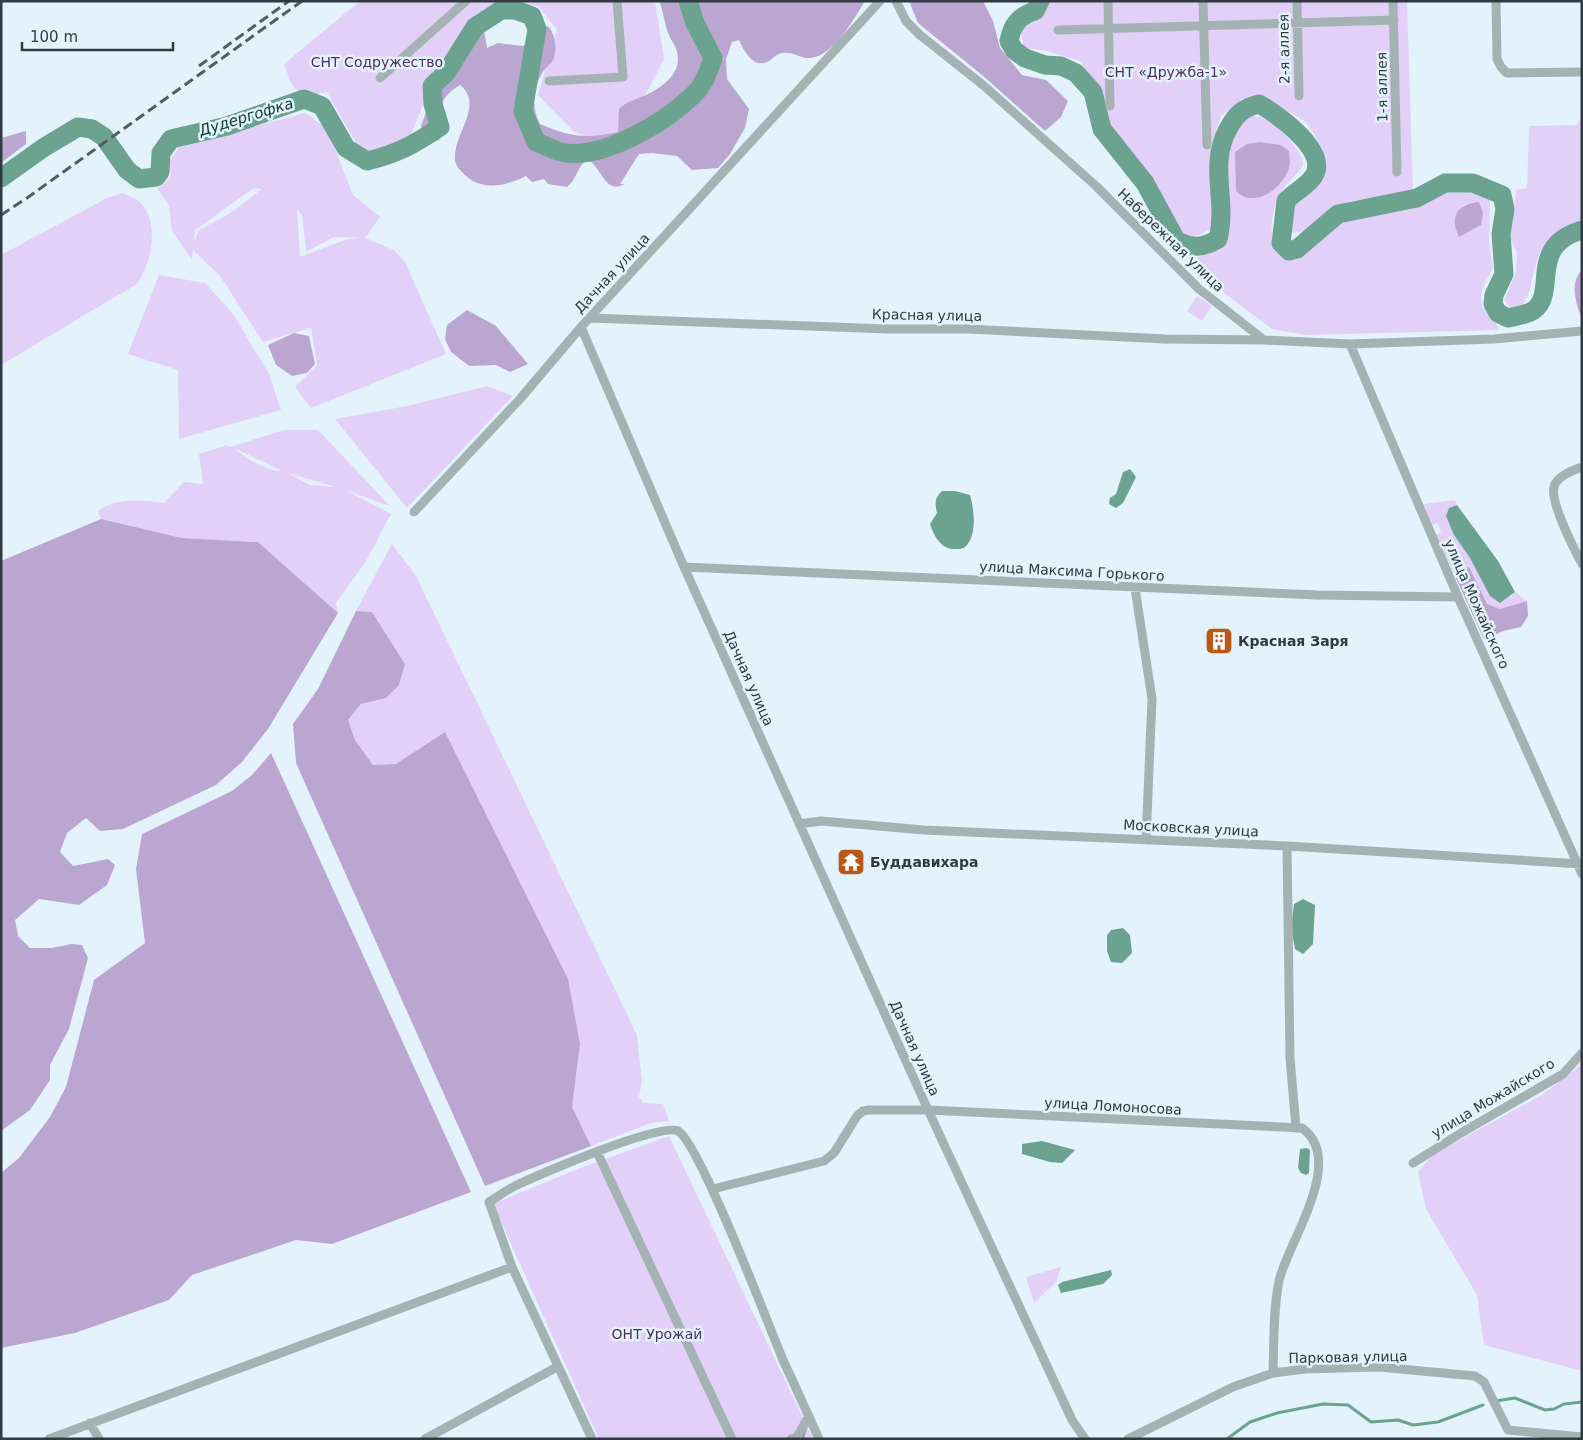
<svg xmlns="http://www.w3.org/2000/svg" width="1583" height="1440" font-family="'DejaVu Sans',sans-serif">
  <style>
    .green { fill: #e3d0f8; fill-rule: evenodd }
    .forest { fill: #bba6d2 }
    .water { fill: #6ba390 }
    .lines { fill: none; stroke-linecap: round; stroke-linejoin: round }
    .stream { stroke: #6ba390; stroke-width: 3 }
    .river { stroke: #6ba390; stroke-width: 19 }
    .minor { stroke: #a5b2b4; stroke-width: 9 }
    .rail { stroke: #515c63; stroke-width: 3; stroke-dasharray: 10 5; stroke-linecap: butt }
    .labels { text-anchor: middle; stroke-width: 5; stroke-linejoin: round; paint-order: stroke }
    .street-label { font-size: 14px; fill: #303a40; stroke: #e4f2fc }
    .park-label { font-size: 14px; fill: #4b2f65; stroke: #e4f2fc }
    .poi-label { font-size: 14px; font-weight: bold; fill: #303a40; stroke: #e4f2fc; text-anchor: start }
    .water-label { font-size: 15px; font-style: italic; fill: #05392c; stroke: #e4f2fc }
  </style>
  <rect width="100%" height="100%" fill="#e4f2fc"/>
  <path class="green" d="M 360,1 L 655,1 L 664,59 L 648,90 L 619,134 L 594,139 L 573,131 L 538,95 L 557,30 L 538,6 C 529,6 515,2 507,5 C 452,25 428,93 408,143 L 361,152 L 327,92 L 303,97 L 291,83 L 284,64 Z
    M 1050,1 L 1407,1 L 1413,193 L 1350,201 L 1331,209 L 1306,231 L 1287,233 L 1295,200 L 1320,175 L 1323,149 L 1306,122 L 1267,98 L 1242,99 L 1221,116 L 1211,146 L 1213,228 L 1191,239 L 1174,225 L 1149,183 L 1109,127 L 1098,90 L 1080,61 L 1047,51 L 1024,48 L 1021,30 L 1039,19 Z
    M 305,113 L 327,128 L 353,195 L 380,217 L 365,238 L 394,250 L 405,262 L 446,354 L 311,408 L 295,387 L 317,365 L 311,328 L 263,342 L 220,276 L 193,250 L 192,260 L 172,231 L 169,206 L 157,188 L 166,182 L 171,174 L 169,162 L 179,147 ZM 254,188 L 262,189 L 229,214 L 199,230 L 194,241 L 195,230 ZM 297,209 L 302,215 L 306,252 L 334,237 L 360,238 L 347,239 L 300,257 Z
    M 1241,115 C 1250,115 1259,116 1267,120 C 1276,125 1304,152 1303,163 C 1302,171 1292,178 1287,184 C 1272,203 1268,227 1275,249 L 1283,255 L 1293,255 L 1315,242 L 1325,229 L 1339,221 L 1408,210 L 1445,189 L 1475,192 L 1490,200 L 1489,241 L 1493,268 L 1484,285 L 1481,294 L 1482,307 L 1495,321 L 1499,330 L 1307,335 L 1272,329 L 1191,268 L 1198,257 C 1249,245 1222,201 1220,167 C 1220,147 1230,130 1241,115 ZM 1289,151 L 1290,166 L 1281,183 L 1235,179 L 1236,168 ZM 1467,203 L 1481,225 L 1459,236 C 1452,222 1455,214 1467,203 Z
    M 1582,118 L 1582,224 C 1515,236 1546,300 1513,310 L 1504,300 L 1516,273 L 1517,252 L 1510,239 L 1509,222 L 1514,210 L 1516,190 L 1527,188 L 1529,126 L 1576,125 Z
    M 122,193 C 128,196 136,198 140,202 C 160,223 152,262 137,284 L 1,365 L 1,255 L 107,198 Z
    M 159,275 L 205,283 L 233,314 L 269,374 L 281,410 L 179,439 L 178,370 L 128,354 Z
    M 1197,296 L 1212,306 L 1202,321 L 1187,311 Z
    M 487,386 L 513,396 L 407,508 L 335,419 L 407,406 Z
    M 284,430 L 318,430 L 390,506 L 345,490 L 391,514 L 366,561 L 336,603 L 338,613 L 258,542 L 182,538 L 101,519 L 98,511 C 117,497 142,500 164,503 L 184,482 L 203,484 L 199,454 L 227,445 L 230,447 ZM 236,449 L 282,471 C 268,471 245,459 236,449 ZM 288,473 L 336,487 L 310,485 Z
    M 1455,500 L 1457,505 L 1449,508 L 1454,535 L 1470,558 L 1511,597 L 1515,592 L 1527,601 L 1499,609 L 1487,604 L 1469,568 L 1458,569 L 1455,576 L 1436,535 L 1441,532 L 1437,523 L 1432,525 L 1424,504 Z
    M 392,544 L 416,576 L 637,1035 L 642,1081 L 639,1097 L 643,1103 L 663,1104 L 669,1121 L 651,1123 L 591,1146 L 572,1107 L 580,1044 L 445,733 L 396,764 L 373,765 L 355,740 L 348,720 L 361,704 L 386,698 L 399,685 L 405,664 L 372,612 L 356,611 Z
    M 1582,1064 L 1582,1371 L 1484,1345 L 1477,1295 L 1426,1209 L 1418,1172 L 1432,1155 L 1542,1095 Z
    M 669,1136 L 813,1439 L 599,1439 L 493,1204 L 580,1168 Z
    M 1061,1267 L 1056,1282 L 1034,1303 L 1026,1277 Z"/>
  <path class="forest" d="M 659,1 L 865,1 C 854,19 834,55 811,58 C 801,59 793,51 782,53 C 777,54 773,58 769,61 C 754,70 744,51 739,40 L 732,42 L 726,59 L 727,79 L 749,109 L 745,128 L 730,154 L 718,168 L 692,170 L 677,156 L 652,153 L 639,154 L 620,184 L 624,184 C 607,195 602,170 590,161 L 584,162 C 577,169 576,180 567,187 L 548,184 L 544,179 L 532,182 L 526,176 C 506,186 480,192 463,173 C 458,168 454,163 455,156 C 455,133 484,104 460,85 C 437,99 440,110 443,135 L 439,140 L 427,144 L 421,126 L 434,90 L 451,62 L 479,27 L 484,30 L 487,48 L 498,43 L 523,46 L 535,40 L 542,29 L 548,26 C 555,33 558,50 553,60 C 550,65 544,69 541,75 C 532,91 532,108 540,124 C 570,137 585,139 618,132 L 619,109 C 628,100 639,99 650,93 C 665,85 682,72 677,52 C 676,45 671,41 669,35 C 664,24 664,12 659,1 Z
    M 909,1 L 983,1 L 993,21 L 1000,48 L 1022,75 L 1046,80 L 1068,101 L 1061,117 L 1045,131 L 982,75 L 918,23 Z
    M 26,131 L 26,144 L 1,163 L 1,138 Z
    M 1260,142 L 1280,145 L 1289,151 C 1289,156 1291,163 1289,168 C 1283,188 1254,210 1236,191 L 1235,152 L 1247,144 Z
    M 1479,202 L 1483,213 L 1481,225 L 1459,237 C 1449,217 1457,204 1479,202 Z
    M 1582,270 L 1582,319 C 1576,304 1569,283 1582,270 Z
    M 467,310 L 496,326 L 528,364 L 510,372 L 496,365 L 469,366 L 451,352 L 445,339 L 447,325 Z
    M 294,333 L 309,336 L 315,364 L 307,373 L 292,376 L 276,365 L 268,345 Z
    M 101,519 L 182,538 L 258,542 L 338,613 L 268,729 L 242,762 L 216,785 L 123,829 L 100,831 L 86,818 L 67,833 L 60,852 L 73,866 L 108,859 L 115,865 L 107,885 L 79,905 L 39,899 L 15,920 L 18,936 L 30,948 L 51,948 L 72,944 L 82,945 L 88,958 L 69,1029 L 50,1065 L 50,1080 L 30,1110 L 1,1131 L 1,561 Z
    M 1469,567 L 1487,604 L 1500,609 L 1527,601 L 1528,616 L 1521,627 L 1503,631 L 1484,640 L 1455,576 L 1457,569 Z
    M 356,611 L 372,612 L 405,664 L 399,685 L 386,698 L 361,704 L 348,720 L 355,740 L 373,765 L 396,764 L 445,732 L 568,979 L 580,1044 L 572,1107 L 591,1146 L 485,1186 L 296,763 L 293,724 L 318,689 Z
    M 271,753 L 471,1192 L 332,1244 L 296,1240 L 192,1275 L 169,1300 L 75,1333 L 1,1348 L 1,1173 L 19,1158 L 50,1117 L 66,1087 L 94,980 L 145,943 L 136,869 L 142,834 L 232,791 L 252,775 Z"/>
  <path class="water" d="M 1130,469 L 1136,477 L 1123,503 L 1116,508 L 1109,504 L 1110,498 L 1116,494 L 1123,472 Z
    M 942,491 L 955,491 L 970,495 C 974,509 977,533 967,545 C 964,549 960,549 956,549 C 941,550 934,536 930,524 L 937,513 C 935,503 934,499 942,491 Z
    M 1457,505 L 1498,561 L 1515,592 L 1500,603 L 1490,596 L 1470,558 L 1454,535 L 1446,516 L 1449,508 Z
    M 1303,899 L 1315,905 L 1313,944 L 1303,954 L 1295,949 L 1291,928 L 1294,904 Z
    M 1123,928 L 1130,935 L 1132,953 L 1122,963 L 1111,962 L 1107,951 L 1107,935 L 1111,930 Z
    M 1042,1141 L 1075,1150 L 1062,1163 L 1050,1162 L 1022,1154 L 1022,1144 Z
    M 1307,1148 L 1310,1150 L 1309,1173 L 1306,1175 L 1301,1173 L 1298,1168 L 1300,1149 Z
    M 1111,1270 L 1112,1275 L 1103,1284 L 1061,1293 L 1058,1285 L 1062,1282 Z"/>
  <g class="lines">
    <path class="stream" d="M 1496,1401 L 1515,1398 L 1545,1410 L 1554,1409 L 1564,1404 L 1582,1402
      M 802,1439 L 805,1430
      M 1227,1439 L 1250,1422 L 1277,1413 L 1323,1404 L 1348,1405 L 1371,1422 L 1398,1420 L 1413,1425 L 1438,1422 L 1483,1405"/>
    <path class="river" d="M 1040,1 L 1035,11 C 1019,16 1012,25 1009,41 L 1014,50 L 1025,58 L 1045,65 L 1061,66 L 1076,73 L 1093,92 L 1102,129 L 1145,183 L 1176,240 C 1192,249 1203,248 1218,239 C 1228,200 1208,166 1228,129 C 1236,114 1243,108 1259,104 C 1277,114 1323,147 1316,171 C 1313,183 1294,192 1286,201 L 1281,243 L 1289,251 L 1297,249 L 1338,214 L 1417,198 L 1445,183 L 1473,183 L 1502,195 L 1505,209 L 1501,234 L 1504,274 L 1494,295 L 1493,304 L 1498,313 L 1508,318 C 1516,316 1527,315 1534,310 C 1558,292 1527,246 1582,230
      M 1,178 L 43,148 L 78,127 L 92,129 L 104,137 L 127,170 L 139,179 L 156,177 L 160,172 L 161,153 L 171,139 L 227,126 L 304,99 L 322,106 L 346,148 L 367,161 C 397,154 415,144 440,127 L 433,104 L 432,86 L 446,73 L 475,27 L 501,10 L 515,10 L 532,16 L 537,29 L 523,111 L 536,142 C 544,145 553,150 561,152 C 602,161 666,122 694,94 C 704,85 709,70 713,58 L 695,23 L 688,1"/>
    <path class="minor" d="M 896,1 L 906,21 L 920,35 L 983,85 L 1096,186 L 1199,289 L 1264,340
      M 1108,1 L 1110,106
      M 1203,1 L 1207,145
      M 1297,1 L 1299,96
      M 1393,1 L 1397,172
      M 1496,1 L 1497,59 L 1501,67 L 1507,73 L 1582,72
      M 1058,30 L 1394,20
      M 380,78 L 466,1
      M 549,81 L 623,77 L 617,1
      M 590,318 L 887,329 L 968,329 L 1165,339 L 1264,340 L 1350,344 L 1494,339 L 1582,331
      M 581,327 L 684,567 L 928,1110 L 1072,1420 L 1085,1439
      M 1350,344 L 1458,597 L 1582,874
      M 1582,467 C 1573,470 1556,477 1554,487 C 1550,502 1574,549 1582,564
      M 414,512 L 520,399 L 581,327 L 880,1
      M 684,567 L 1317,595 L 1458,597
      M 1135,588 L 1152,699 L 1146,840
      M 799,824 L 821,821 L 924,830 L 1287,846 L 1582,864
      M 1287,846 L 1290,1058 L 1296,1128
      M 597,1152 L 732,1439
      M 1413,1163 L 1461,1133 L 1563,1074 L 1582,1053
      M 713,1189 L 824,1161 L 834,1153 L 857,1116 L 863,1111 L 869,1110 L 928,1110 L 1302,1128 C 1347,1160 1288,1242 1279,1281 C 1273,1311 1274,1343 1273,1373
      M 90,1423 L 99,1439
      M 49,1439 L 512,1267
      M 425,1439 L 557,1367
      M 592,1439 L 512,1267 L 489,1202 C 498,1197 506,1190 515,1186 C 537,1175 661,1122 678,1131 C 699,1142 769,1326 783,1360 C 795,1386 807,1412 819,1439
      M 791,1439 L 797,1437 L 809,1416
      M 1128,1439 L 1233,1387 L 1273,1373 L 1305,1369 L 1379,1367 L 1475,1376 L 1484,1382 L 1508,1430 L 1582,1437"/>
    <path class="rail" d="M 199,66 L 289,1
      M 1,215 L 27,198 L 302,1"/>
  </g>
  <defs>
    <symbol id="building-square" viewBox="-11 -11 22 22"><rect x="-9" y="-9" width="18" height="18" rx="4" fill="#b95817" stroke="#e4f2fc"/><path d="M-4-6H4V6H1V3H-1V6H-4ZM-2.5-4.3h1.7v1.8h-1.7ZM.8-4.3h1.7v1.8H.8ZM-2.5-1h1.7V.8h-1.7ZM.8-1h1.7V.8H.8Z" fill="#fff"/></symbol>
    <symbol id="temple-square" viewBox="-11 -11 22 22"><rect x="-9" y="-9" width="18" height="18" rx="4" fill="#b95817" stroke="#e4f2fc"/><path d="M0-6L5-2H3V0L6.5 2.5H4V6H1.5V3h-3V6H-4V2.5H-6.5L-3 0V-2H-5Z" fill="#fff"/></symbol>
  </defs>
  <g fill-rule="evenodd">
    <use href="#building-square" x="1203" y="625" width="32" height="32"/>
    <use href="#temple-square" x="835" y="846" width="32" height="32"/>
  </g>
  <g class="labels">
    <g class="street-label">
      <text transform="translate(1284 49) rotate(-91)" y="5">2-я аллея</text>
      <text transform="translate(1382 87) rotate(-91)" y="5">1-я аллея</text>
      <text transform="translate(1171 240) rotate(44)" y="5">Набережная улица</text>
      <text transform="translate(612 273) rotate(-47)" y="5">Дачная улица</text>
      <text transform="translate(927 315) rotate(1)" y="5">Красная улица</text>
      <text transform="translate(1072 571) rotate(3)" y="5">улица Максима Горького</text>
      <text transform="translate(1477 604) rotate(66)" y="5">улица Можайского</text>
      <text transform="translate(749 678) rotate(66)" y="5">Дачная улица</text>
      <text transform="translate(1191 828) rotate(3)" y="5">Московская улица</text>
      <text transform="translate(915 1048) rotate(66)" y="5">Дачная улица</text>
      <text transform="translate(1493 1098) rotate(-31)" y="5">улица Можайского</text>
      <text transform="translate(1113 1106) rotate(3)" y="5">улица Ломоносова</text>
      <text transform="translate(1348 1357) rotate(-1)" y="5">Парковая улица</text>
    </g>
    <g class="park-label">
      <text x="377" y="67">СНТ Содружество</text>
      <text x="1166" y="77">СНТ «Дружба-1»</text>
      <text x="657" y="1339">ОНТ Урожай</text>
    </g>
    <g class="poi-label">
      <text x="1238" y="646">Красная Заря</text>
      <text x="870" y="867">Буддавихара</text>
    </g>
    <g class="water-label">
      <text transform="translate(246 117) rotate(-17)" y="5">Дудергофка</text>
    </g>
  </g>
  <rect width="1583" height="1440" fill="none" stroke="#303a40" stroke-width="5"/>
  <path d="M22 42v8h151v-8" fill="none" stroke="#303a40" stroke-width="2.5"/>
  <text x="30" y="42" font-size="15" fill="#303a40" stroke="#e4f2fc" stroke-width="4" paint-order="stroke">100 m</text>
</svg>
